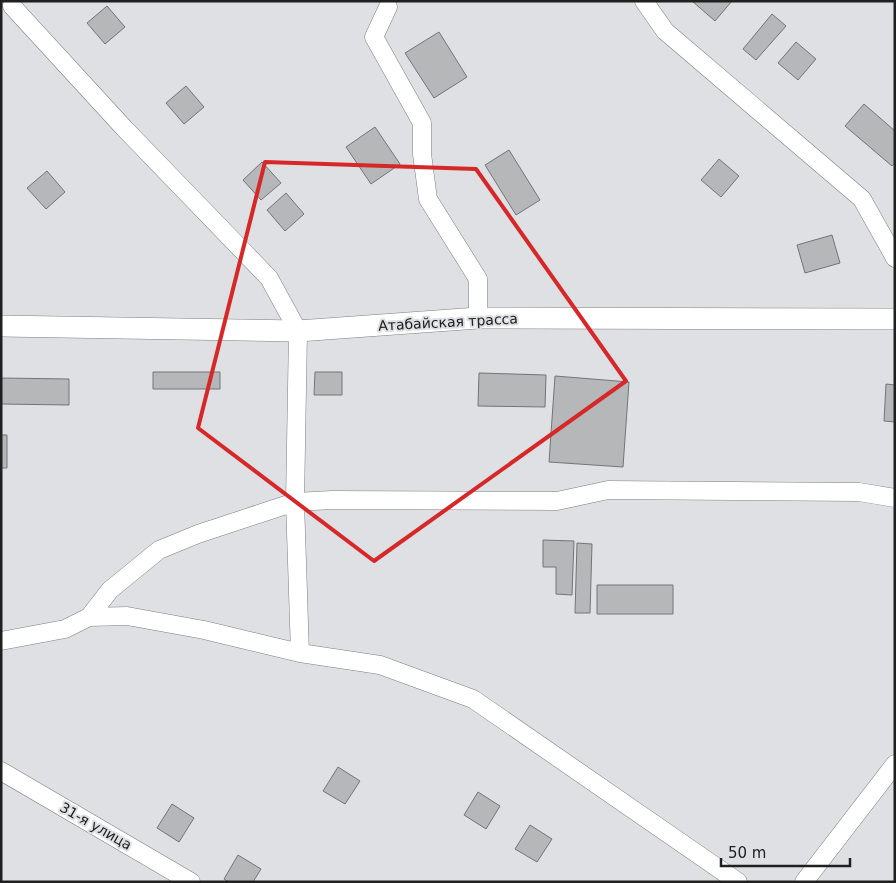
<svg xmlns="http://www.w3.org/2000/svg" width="896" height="883" font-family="'DejaVu Sans',sans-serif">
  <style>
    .building { fill: #b6b7b9; stroke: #737476 }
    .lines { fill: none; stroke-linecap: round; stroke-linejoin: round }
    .minor-casing { stroke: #7d7e80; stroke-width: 19 }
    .major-casing { stroke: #7d7e80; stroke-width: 22 }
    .minor { stroke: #fff; stroke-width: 18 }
    .major { stroke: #fff; stroke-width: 21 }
    .marked { fill: none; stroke: #d62828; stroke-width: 4; stroke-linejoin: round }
    .labels { text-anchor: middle; stroke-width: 4; stroke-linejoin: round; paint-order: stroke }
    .street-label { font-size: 14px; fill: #202021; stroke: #dfe0e3 }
  </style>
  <rect width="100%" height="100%" fill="#dfe0e3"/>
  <path class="building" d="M 692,1 L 732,1 L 715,21 Z
    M 107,6 L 125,27 L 105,44 L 87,23 Z
    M 772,14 L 786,26 L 756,60 L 743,49 Z
    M 439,32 L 467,77 L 434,98 L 405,53 Z
    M 796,42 L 816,59 L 798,80 L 778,63 Z
    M 186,86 L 204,107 L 184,124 L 166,103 Z
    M 864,104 L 895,131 L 895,163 L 892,166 L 845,126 Z
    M 375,127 L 400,164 L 371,184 L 346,147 Z
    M 509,150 L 540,200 L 516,215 L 485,165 Z
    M 719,159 L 739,176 L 721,197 L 701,180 Z
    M 262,162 L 281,183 L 261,200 L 243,180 Z
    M 47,171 L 65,192 L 46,209 L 27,188 Z
    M 286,193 L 304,214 L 285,231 L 267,210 Z
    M 832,235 L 840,263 L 805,273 L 797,245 Z
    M 153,372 L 220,372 L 220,389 L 153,389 Z
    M 315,372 L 342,372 L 342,395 L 314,395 Z
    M 479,373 L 546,375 L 545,407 L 478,406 Z
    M 555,376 L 629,382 L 623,467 L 549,462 Z
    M 1,378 L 69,379 L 69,405 L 1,404 Z
    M 886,384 L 895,385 L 895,422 L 884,421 Z
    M 1,435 L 7,435 L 7,468 L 1,468 Z
    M 543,540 L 574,541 L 572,595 L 556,594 L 556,567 L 543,567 Z
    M 577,543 L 592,544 L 590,613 L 575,613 Z
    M 597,585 L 673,585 L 673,614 L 597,614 Z
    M 338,767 L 360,781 L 345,804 L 323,791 Z
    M 478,792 L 500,806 L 486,829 L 464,815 Z
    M 172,804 L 194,818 L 179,842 L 157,828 Z
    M 530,825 L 552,839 L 537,862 L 515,849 Z
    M 238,855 L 261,869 L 253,882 L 229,882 L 224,879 Z"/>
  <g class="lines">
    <defs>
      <path id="minor" d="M 644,1 L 665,31 L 862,199 L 895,258
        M 12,6 L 124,128 L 269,278 L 298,331 L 295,502 L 300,653
        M 388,7 L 374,37 L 422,123 L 422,154 L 428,199 L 478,279 L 478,318
        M 89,617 L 127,616 L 204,630 L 300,653 L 380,665 L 473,699 L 738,882
        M 1,641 L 65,629 L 89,617 L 110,590 L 159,550 L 198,534 L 295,502 L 332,500 L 557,501 L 608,490 L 859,492 L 895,498
        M 1,771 L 191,882
        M 804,882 L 895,764"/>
      <path id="major" d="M 1,326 L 298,331 L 478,318 L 895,319"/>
    </defs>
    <use href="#minor" class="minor-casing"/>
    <use href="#major" class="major-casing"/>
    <use href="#minor" class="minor"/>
    <use href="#major" class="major"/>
  </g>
  <path class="marked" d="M 265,162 L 476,169 L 626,381 L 374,561 L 198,428 Z"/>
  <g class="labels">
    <g class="street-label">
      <text transform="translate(448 322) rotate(-3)" y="5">Атабайская трасса</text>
      <text transform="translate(96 826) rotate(30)" y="5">31-я улица</text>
    </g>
  </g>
  <rect width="896" height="883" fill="none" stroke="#202021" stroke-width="5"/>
  <path d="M721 858v8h129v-8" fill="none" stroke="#202021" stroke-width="2.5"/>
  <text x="728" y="858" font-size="15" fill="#202021" stroke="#dfe0e3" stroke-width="4" paint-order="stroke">50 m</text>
</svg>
